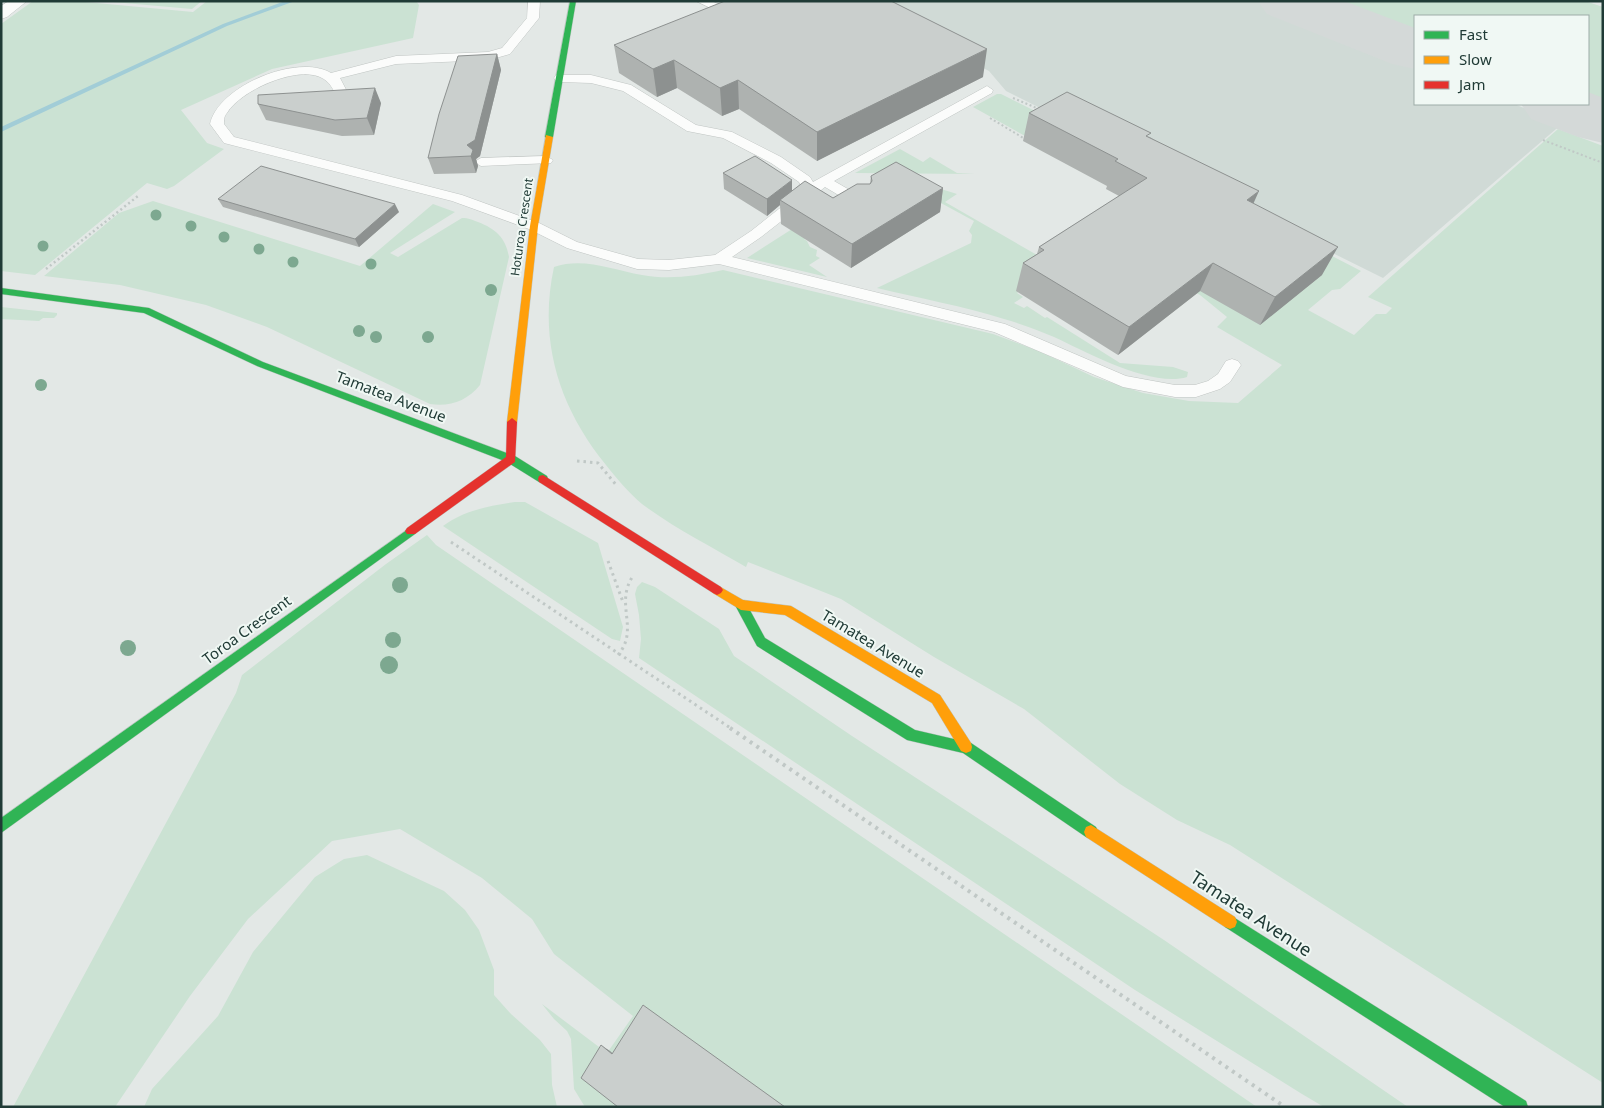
<svg xmlns="http://www.w3.org/2000/svg" width="1604" height="1108" font-family="'Noto Sans',sans-serif">
  <style>
    .built { fill: #d0dad6 }
    .green { fill: #cbe2d3 }
    .lines { fill: none; stroke-linecap: round; stroke-linejoin: round }
    .stream { fill: #a2cdd7; fill-rule: evenodd }
    .taxiway { fill: #d4d9d8; fill-rule: evenodd }
    .lane-casing { stroke: #c0c5c3; stroke-width: 1 }
    .street-casing { stroke: #c0c5c3; stroke-width: 1 }
    .fast-casing { stroke: #bec6c3; stroke-width: 1 }
    .slow-casing { stroke: #bec6c3; stroke-width: 1 }
    .jam-casing { stroke: #bec6c3; stroke-width: 1 }
    .path-far3 { stroke: #c0c8c6; stroke-width: 2; stroke-dasharray: 2 2.5; stroke-linecap: butt }
    .path-far2 { stroke: #c0c8c6; stroke-width: 2.5; stroke-dasharray: 2 3; stroke-linecap: butt }
    .path-far1 { stroke: #c0c8c6; stroke-width: 3; stroke-dasharray: 2.5 4; stroke-linecap: butt }
    .path { stroke: #c0c8c6; stroke-width: 4; stroke-dasharray: 3 5; stroke-linecap: butt }
    .lane { fill: #fbfcfb; fill-rule: evenodd }
    .street { fill: #fbfcfb; fill-rule: evenodd }
    .fast { fill: #30b455; fill-rule: evenodd }
    .slow { fill: #ff9f0a; fill-rule: evenodd }
    .jam { fill: #e5322d; fill-rule: evenodd }
    .tree { fill: #7da890 }
    .wall { fill: #aeb2b0 }
    .shaded-wall { fill: #8d9190 }
    .building { fill: #cacfcd; stroke: #8d9190 }
    .labels { text-anchor: middle; stroke-width: 4; stroke-linejoin: round; paint-order: stroke }
    .far-street-label { font-size: 12px; fill: #203b36; stroke: #f0f8f4 }
    .street-label { font-size: 15px; fill: #203b36; stroke: #f0f8f4 }
    .near-street-label { font-size: 18px; fill: #203b36; stroke: #f0f8f4 }
  </style>
  <rect width="100%" height="100%" fill="#e3e8e6"/>
  <path class="built" d="M 852,1 L 1256,1 L 1415,65 L 1415,104 L 1514,104 L 1563,123 L 1383,278 L 1006,91 L 989,71 Z"/>
  <path class="green" d="M 33,1 L 75,1 L 193,12 L 207,1 L 416,1 L 419,5 L 413,38 L 272,69 L 181,110 L 207,143 L 224,149 L 174,186 L 167,189 L 147,183 L 35,275 L 1,271 L 1,24 Z
    M 102,1 L 202,1 L 192,9 Z
    M 1340,1 L 1585,1 L 1603,7 L 1603,99 L 1588,94 L 1588,16 L 1415,16 L 1415,29 Z
    M 997,94 L 1001,94 L 1035,111 L 1025,136 L 973,107 Z
    M 1558,129 L 1603,146 L 1603,1083 L 1230,845 L 1177,820 L 1120,784 L 1024,709 L 934,657 L 841,599 L 748,562 L 746,567 C 712,547 674,528 642,504 C 628,492 617,479 606,465 C 559,407 538,341 554,267 C 584,257 612,270 642,275 C 669,280 696,276 723,270 L 993,334 L 1039,351 L 1094,377 L 1143,393 L 1189,401 L 1238,403 L 1282,365 L 1217,327 L 1227,317 L 1200,295 L 1187,288 L 1307,243 L 1361,271 L 1340,289 L 1332,290 L 1308,310 L 1354,335 L 1376,314 L 1386,314 L 1392,308 L 1368,297 Z
    M 900,149 L 923,162 L 930,157 L 957,173 L 975,174 L 855,173 Z
    M 941,189 L 957,194 L 945,202 L 1044,259 L 1037,278 L 1017,293 L 1023,297 L 1014,303 L 1024,308 L 1027,306 L 1045,318 L 1047,317 L 1120,363 L 1173,367 L 1188,372 L 1187,377 C 1152,388 1086,352 1054,337 C 1038,330 1021,324 1004,319 C 962,306 919,298 877,288 L 971,243 L 972,235 L 969,231 L 974,221 L 917,190 Z
    M 153,201 L 360,266 L 433,204 L 455,212 L 390,253 L 398,257 L 462,218 C 469,218 472,220 478,222 C 496,229 506,238 509,257 L 480,385 C 467,401 450,407 430,404 L 267,327 L 206,305 L 120,285 L 44,276 L 119,213 Z
    M 823,207 L 841,217 L 804,239 L 807,241 L 810,247 L 817,250 L 816,256 L 820,258 L 809,265 L 827,277 L 747,258 L 789,231 Z
    M 1,307 L 57,313 L 57,315 L 54,318 L 43,318 L 39,321 L 1,319 Z
    M 515,502 L 525,502 L 598,543 L 623,627 L 620,641 L 612,639 L 443,526 C 465,510 489,506 515,502 Z
    M 427,535 L 436,545 L 1257,1107 L 585,1107 L 574,1089 L 571,1039 L 567,1031 L 554,1019 L 542,1004 L 607,1053 L 633,1016 L 554,954 L 532,919 L 482,878 L 400,829 L 332,841 L 248,919 L 190,996 L 115,1107 L 13,1107 L 236,693 L 242,675 L 386,564 Z
    M 642,582 L 655,587 L 719,629 L 734,656 L 852,736 L 1164,940 L 1408,1107 L 1324,1107 L 1302,1094 L 1135,990 L 639,658 L 641,639 L 639,615 L 635,594 L 637,587 Z
    M 367,855 L 444,891 L 465,910 L 479,930 L 494,970 L 494,995 L 511,1014 L 540,1040 L 551,1054 L 552,1085 L 557,1107 L 144,1107 L 152,1089 L 218,1016 L 253,952 L 315,877 L 344,859 Z"/>
  <g class="lines">
    <path class="stream" d="M 285,1 L 295,1 L 227,26 L 1,132 L 1,127 L 223,24 Z"/>
    <path class="taxiway" d="M 1258,1 L 1344,1 L 1415,28 L 1415,69 L 1392,64 L 1267,14 Z
      M 1588,92 L 1603,98 L 1603,143 L 1578,137 L 1531,119 L 1521,104 L 1588,104 Z"/>
    <defs>
      <path id="lane" d="M 528,1 L 540,1 L 539,18 L 510,54 L 489,60 L 396,64 L 340,78 L 350,97 L 344,101 L 339,100 C 333,90 331,82 320,77 C 295,66 240,91 227,113 C 224,116 224,120 224,124 L 234,137 L 462,195 L 539,223 L 577,242 L 638,259 L 669,260 L 715,255 L 751,231 L 803,190 L 799,182 L 771,163 L 723,138 L 687,131 L 623,91 L 591,83 L 560,82 L 556,81 L 554,78 L 556,75 L 591,75 L 631,85 L 696,125 L 732,132 L 781,157 L 810,177 L 813,182 L 987,86 L 993,90 L 992,93 L 834,181 L 867,200 L 869,203 L 867,206 L 857,206 L 825,187 L 761,237 L 732,257 L 1005,324 L 1126,376 L 1175,385 L 1195,385 L 1208,381 L 1218,374 L 1226,361 L 1232,359 L 1238,361 L 1241,365 L 1230,382 L 1220,389 L 1196,397 L 1175,397 L 1123,387 L 994,332 L 719,264 L 669,270 L 637,269 L 567,248 L 529,229 L 452,201 L 224,143 L 210,124 C 218,86 298,53 331,73 L 396,56 L 488,52 L 502,48 L 527,18 Z
        M 696,1 L 712,1 L 733,12 L 731,14 L 723,14 Z
        M 546,156 L 553,160 L 551,163 L 481,166 L 474,162 L 481,158 Z"/>
      <path id="street" d="M 9,1 L 27,1 L 7,17 L 1,19 L 1,6 Z"/>
      <path id="fast" d="M 570,1 L 576,1 L 553,137 L 549,139 L 545,137 Z
        M 1,288 L 149,308 L 263,362 L 515,456 L 547,476 L 548,479 L 543,483 L 539,482 L 507,462 L 257,366 L 144,313 L 1,294 Z
        M 411,527 L 415,528 L 417,531 L 415,534 L 1,833 L 1,818 Z
        M 741,600 L 745,601 L 765,638 L 915,730 L 971,743 L 1096,827 L 1098,832 L 1096,837 L 1091,839 L 1086,837 L 963,753 L 907,740 L 757,646 L 735,605 L 737,601 Z
        M 1230,915 L 1526,1101 L 1528,1107 L 1505,1107 L 1225,927 L 1223,922 L 1225,917 Z"/>
      <path id="slow" d="M 546,135 L 553,137 L 538,226 L 517,422 L 512,426 L 507,422 L 530,226 Z
        M 717,585 L 743,600 L 791,606 L 940,695 L 971,743 L 972,747 L 971,751 L 966,753 L 961,751 L 932,703 L 785,615 L 741,610 L 713,593 L 711,590 L 713,587 Z
        M 1091,825 L 1235,917 L 1237,922 L 1235,927 L 1230,929 L 1225,927 L 1086,837 L 1084,832 L 1086,827 Z"/>
      <path id="jam" d="M 512,418 L 517,422 L 515,462 L 415,534 L 407,534 L 405,531 L 407,528 L 506,457 L 507,422 Z
        M 543,475 L 721,587 L 723,590 L 721,593 L 717,595 L 713,593 L 539,482 L 538,479 L 539,476 Z"/>
    </defs>
    <use href="#lane" class="lane-casing"/>
    <use href="#street" class="street-casing"/>
    <use href="#fast" class="fast-casing"/>
    <use href="#slow" class="slow-casing"/>
    <use href="#jam" class="jam-casing"/>
    <path class="path-far3" d="M 1013,98 L 1039,109 L 1039,111
      M 990,118 L 1025,139 L 1027,138
      M 1543,140 L 1603,163"/>
    <path class="path-far2" d="M 46,269 L 138,196"/>
    <path class="path-far1" d="M 577,461 L 598,463 L 617,486
      M 451,542 L 732,729
      M 608,561 L 623,602
      M 618,655 C 640,629 614,604 633,576"/>
    <path class="path" d="M 730,728 L 1285,1107"/>
    <use href="#lane" class="lane"/>
    <use href="#street" class="street"/>
    <use href="#fast" class="fast"/>
    <use href="#slow" class="slow"/>
    <use href="#jam" class="jam"/>
  </g>
  <g class="tree">
    <circle cx="156" cy="215" r="5.5"/>
    <circle cx="191" cy="226" r="5.5"/>
    <circle cx="224" cy="237" r="5.5"/>
    <circle cx="43" cy="246" r="5.5"/>
    <circle cx="259" cy="249" r="5.5"/>
    <circle cx="293" cy="262" r="5.5"/>
    <circle cx="371" cy="264" r="5.5"/>
    <circle cx="491" cy="290" r="6"/>
    <circle cx="359" cy="331" r="6"/>
    <circle cx="376" cy="337" r="6"/>
    <circle cx="428" cy="337" r="6"/>
    <circle cx="41" cy="385" r="6"/>
    <circle cx="400" cy="585" r="8"/>
    <circle cx="393" cy="640" r="8"/>
    <circle cx="128" cy="648" r="8"/>
    <circle cx="389" cy="665" r="9"/>
  </g>
  <path class="wall" d="M 614,45 L 983,77 L 817,161 L 739,109 L 722,116 L 677,88 L 657,97 L 619,73 Z
    M 497,54 L 501,70 L 480,156 L 476,159 L 478,166 L 476,173 L 434,174 L 428,158 Z
    M 381,103 L 374,135 L 342,136 L 266,120 L 258,104 Z
    M 1029,113 L 1150,137 L 1253,204 L 1322,275 L 1260,325 L 1200,291 L 1118,355 L 1016,291 L 1023,263 L 1037,254 L 1039,247 L 1119,196 L 1106,189 L 1107,186 L 1023,141 Z
    M 723,173 L 792,191 L 833,198 L 870,184 L 871,176 L 943,188 L 940,212 L 851,268 L 781,224 L 780,205 L 767,216 L 724,189 Z
    M 218,199 L 399,212 L 359,247 L 223,207 Z"/>
  <path class="shaded-wall" d="M 987,49 L 983,77 L 817,161 L 817,132 Z
    M 497,54 L 501,70 L 480,156 L 476,159 L 478,166 L 476,173 L 467,145 Z
    M 674,60 L 677,88 L 657,97 L 653,69 Z
    M 738,80 L 739,109 L 722,116 L 720,88 Z
    M 375,88 L 381,103 L 374,135 L 367,118 Z
    M 792,180 L 792,196 L 780,200 L 780,205 L 767,216 L 767,199 Z
    M 943,188 L 940,212 L 851,268 L 852,244 Z
    M 1259,191 L 1246,220 L 1247,200 Z
    M 395,204 L 399,212 L 359,247 L 355,239 Z
    M 1338,247 L 1322,275 L 1260,325 L 1275,297 Z
    M 1213,263 L 1200,291 L 1118,355 L 1129,327 Z
    M 601,1045 L 610,1051 L 620,1060 L 612,1054 Z"/>
  <path class="building" d="M 725,1 L 891,1 L 987,49 L 817,132 L 738,80 L 720,88 L 674,60 L 653,69 L 614,45 Z
    M 497,54 L 475,140 L 467,145 L 473,150 L 471,156 L 428,158 L 439,114 L 458,56 Z
    M 375,88 L 367,118 L 335,120 L 258,104 L 258,95 Z
    M 1067,92 L 1151,133 L 1146,136 L 1259,191 L 1247,200 L 1338,247 L 1275,297 L 1213,263 L 1129,327 L 1023,263 L 1044,250 L 1039,247 L 1147,178 L 1115,161 L 1118,159 L 1029,113 Z
    M 755,156 L 792,180 L 767,199 L 723,173 Z
    M 896,162 L 943,188 L 852,244 L 780,200 L 805,181 L 833,198 L 857,184 L 870,184 L 872,181 L 871,176 Z
    M 261,166 L 395,204 L 355,239 L 218,199 Z
    M 643,1005 L 785,1107 L 618,1107 L 581,1078 L 601,1045 L 612,1054 Z"/>
  <g class="labels">
    <g class="far-street-label">
      <text transform="translate(522 227) rotate(-82)" y="4">Hoturoa Crescent</text>
    </g>
    <g class="street-label">
      <text transform="translate(391 397) rotate(21)" y="5">Tamatea Avenue</text>
      <text transform="translate(247 630) rotate(-36)" y="5">Toroa Crescent</text>
      <text transform="translate(873 644) rotate(31)" y="5">Tamatea Avenue</text>
    </g>
    <g class="near-street-label">
      <text transform="translate(1251 914) rotate(33)" y="6">Tamatea Avenue</text>
    </g>
  </g>
  <rect width="1604" height="1108" fill="none" stroke="#203b36" stroke-width="5"/>
  <rect x="1414" y="15" width="175" height="90" fill="#f0f8f4" stroke="#9daca8"/>
  <rect x="1424" y="31" width="25" height="8" fill="#30b455" stroke="#9daca8"/>
  <text x="1459" y="40" font-size="15" fill="#203b36">Fast</text>
  <rect x="1424" y="56" width="25" height="8" fill="#ff9f0a" stroke="#9daca8"/>
  <text x="1459" y="65" font-size="15" fill="#203b36">Slow</text>
  <rect x="1424" y="81" width="25" height="8" fill="#e5322d" stroke="#9daca8"/>
  <text x="1459" y="90" font-size="15" fill="#203b36">Jam</text>
</svg>
